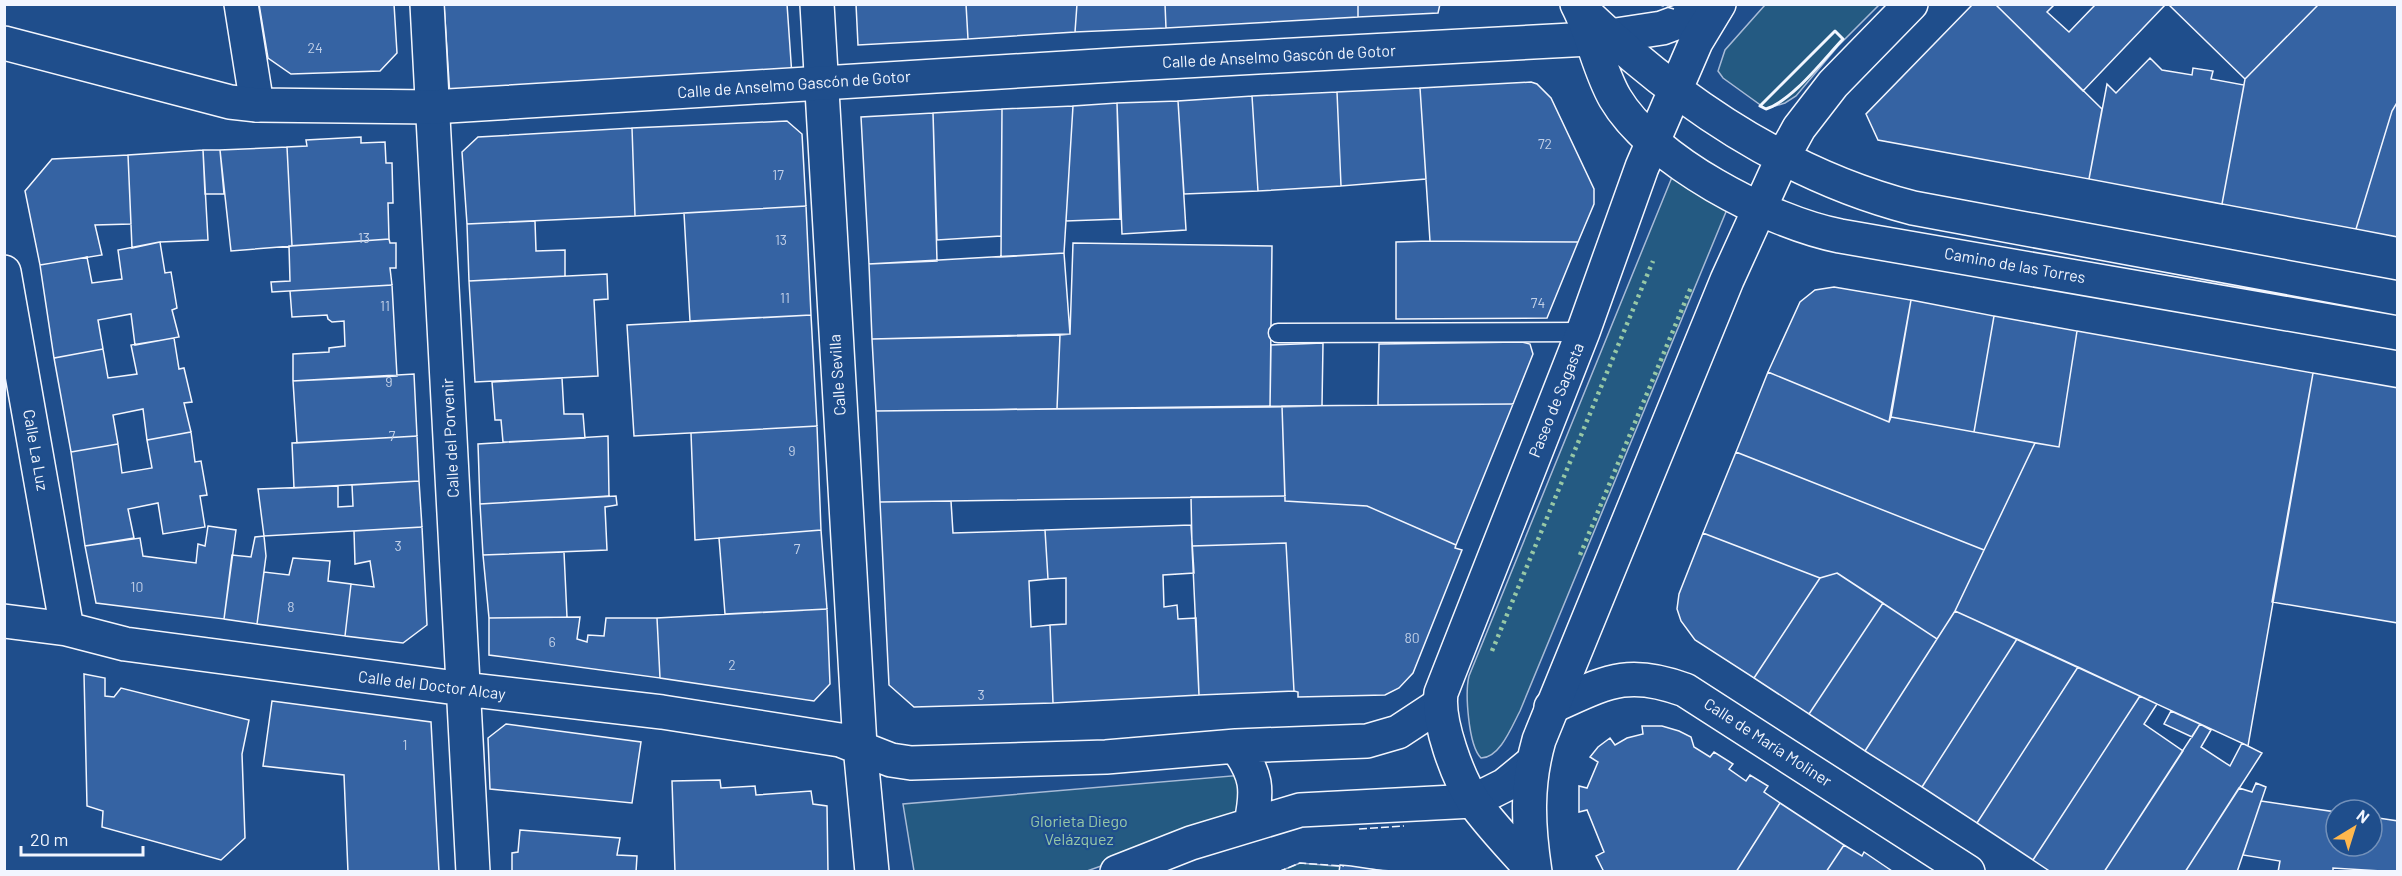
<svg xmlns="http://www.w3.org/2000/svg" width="2402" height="876" font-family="Barlow,sans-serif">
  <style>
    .green { fill: #245a82; stroke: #a8bbd7; stroke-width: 1.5 }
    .building { fill: #3563a3; stroke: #f2f6ff; stroke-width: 1.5 }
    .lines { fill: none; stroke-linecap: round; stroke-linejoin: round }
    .service-casing { stroke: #f2f6ff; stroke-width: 21 }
    .minor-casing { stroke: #f2f6ff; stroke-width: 36 }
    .tertiary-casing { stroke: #f2f6ff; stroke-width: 36 }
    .primary-casing { stroke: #f2f6ff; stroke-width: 36 }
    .service { stroke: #1f4e8c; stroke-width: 18 }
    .minor { stroke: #1f4e8c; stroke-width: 33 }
    .tertiary { stroke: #1f4e8c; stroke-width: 33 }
    .primary { stroke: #1f4e8c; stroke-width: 33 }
    .hedge { stroke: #97c8a6; stroke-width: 4.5; stroke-dasharray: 3 4.5; stroke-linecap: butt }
    .fence { stroke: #f2f6ff; stroke-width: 1.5; stroke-dasharray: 8 3; stroke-linecap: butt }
    .wall { stroke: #f2f6ff; stroke-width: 3 }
    .labels { text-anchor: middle; stroke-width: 4.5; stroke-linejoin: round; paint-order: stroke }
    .number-label { font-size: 14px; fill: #c3d1e8 }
    .street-label { font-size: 16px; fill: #f2f6ff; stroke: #1f4e8c }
    .park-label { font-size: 16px; fill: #97c8a6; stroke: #1f4e8c }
  </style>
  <rect width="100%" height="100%" fill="#1f4e8c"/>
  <path class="green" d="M 1765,5 L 1765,4 L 1879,5 L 1838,46 L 1796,96 L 1785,103 L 1766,109 L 1723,78 L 1718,71 L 1725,50 Z
    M 1681,155 L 1735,190 L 1520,711 C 1512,726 1500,758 1481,758 C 1468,745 1465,692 1469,676 Z
    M 1243,775 L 1240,817 L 1087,871 L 914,871 L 903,804 Z
    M 1300,863 L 1391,871 L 1278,872 Z"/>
  <path class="building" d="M 259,4 L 394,4 L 397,53 L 380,71 L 291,74 L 268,58 Z
    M 444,4 L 787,4 L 792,76 L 450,97 Z
    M 856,4 L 966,4 L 968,39 L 858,45 Z
    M 966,4 L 1077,4 L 1075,32 L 968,39 Z
    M 1077,4 L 1165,4 L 1166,28 L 1075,32 Z
    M 1165,4 L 1358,4 L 1358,17 L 1166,28 Z
    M 1358,4 L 1440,4 L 1438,13 L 1358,17 Z
    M 1973,4 L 1995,4 L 2102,109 L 2089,179 L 1878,140 L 1866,114 Z
    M 1995,4 L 2055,4 L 2047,12 L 2069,32 L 2096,4 L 2166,4 L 2083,91 Z
    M 2168,4 L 2319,4 L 2245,79 Z
    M 2319,4 L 2398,4 L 2398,101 L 2392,111 L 2356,229 L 2222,204 L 2245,79 Z
    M 2150,58 L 2162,70 L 2192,75 L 2193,68 L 2213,71 L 2211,79 L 2244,85 L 2222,204 L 2089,179 L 2107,84 L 2116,93 Z
    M 1531,82 L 1537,84 L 1551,98 L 1594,189 L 1594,204 L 1578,242 L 1430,241 L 1420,88 Z
    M 1420,88 L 1426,179 L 1341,186 L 1337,92 Z
    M 1337,92 L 1341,186 L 1258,191 L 1252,96 Z
    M 1252,96 L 1258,191 L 1184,194 L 1178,101 Z
    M 1178,101 L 1186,230 L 1122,234 L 1117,103 Z
    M 2398,101 L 2398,237 L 2356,229 L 2392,111 Z
    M 1117,103 L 1120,219 L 1066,221 L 1073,106 Z
    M 1073,106 L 1064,253 L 1001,257 L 1002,109 Z
    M 1002,109 L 1001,236 L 937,240 L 933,113 Z
    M 933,113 L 937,261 L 869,264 L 861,117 Z
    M 787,121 L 802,134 L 806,206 L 635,216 L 632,128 Z
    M 632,128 L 635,216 L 467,224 L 462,152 L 478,137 Z
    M 361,137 L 361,143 L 385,142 L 386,163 L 392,163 L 393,203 L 388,203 L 389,239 L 292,246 L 287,147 L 307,146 L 306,140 Z
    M 287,147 L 292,246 L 231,251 L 220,150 Z
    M 203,150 L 220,150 L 224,194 L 205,194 Z
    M 203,150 L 208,240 L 160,242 L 132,248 L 128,155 Z
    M 128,155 L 131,224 L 95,225 L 102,255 L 40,265 L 25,191 L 52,159 Z
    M 806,206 L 811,315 L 690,321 L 684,213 Z
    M 535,221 L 536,251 L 565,250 L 565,276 L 469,281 L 467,224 Z
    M 389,239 L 390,243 L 396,243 L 396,268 L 390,268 L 392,285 L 272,292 L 271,282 L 290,281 L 289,246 Z
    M 1430,241 L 1578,242 L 1547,318 L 1396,319 L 1396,242 Z
    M 160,242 L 165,273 L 171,272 L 177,308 L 172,310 L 179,337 L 135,345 L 131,314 L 98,320 L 103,349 L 54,358 L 40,265 L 87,257 L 92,283 L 122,279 L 118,250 Z
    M 1073,243 L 1272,246 L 1270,407 L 1057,409 L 1060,335 L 1070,334 Z
    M 1064,253 L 1070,334 L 872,339 L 869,264 Z
    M 607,274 L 608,299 L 594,300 L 598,376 L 475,382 L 469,281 Z
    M 392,285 L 397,376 L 293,381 L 293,354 L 329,352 L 329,348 L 345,346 L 344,321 L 332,322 L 328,319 L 327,315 L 292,317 L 290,291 Z
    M 1834,287 L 1911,300 L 1889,422 L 1768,372 L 1800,302 L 1815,290 Z
    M 1911,300 L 1994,316 L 1974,432 L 1891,417 Z
    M 811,315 L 817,426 L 634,436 L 627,325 Z
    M 1994,316 L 2077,331 L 2059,447 L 1974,432 Z
    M 2077,331 L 2313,373 L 2248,746 L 1955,611 L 2035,443 L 2059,447 Z
    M 1060,335 L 1057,409 L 876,411 L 872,339 Z
    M 174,338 L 179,369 L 184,368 L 192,402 L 184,403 L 191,432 L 147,440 L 143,409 L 113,415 L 118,444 L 71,452 L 54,358 L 103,349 L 108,378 L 137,374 L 131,345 Z
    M 1522,342 L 1530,344 L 1533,354 L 1513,404 L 1378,405 L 1379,344 Z
    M 1323,343 L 1322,406 L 1270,407 L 1271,345 Z
    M 1768,372 L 1889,422 L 1891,417 L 2035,443 L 1984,550 L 1736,452 Z
    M 2313,373 L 2398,388 L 2398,623 L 2272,602 Z
    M 414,374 L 417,436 L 297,443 L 293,381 Z
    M 562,378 L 564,414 L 583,414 L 585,438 L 503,442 L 501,420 L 495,420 L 492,382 Z
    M 1513,404 L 1456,545 L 1367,506 L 1285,501 L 1282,406 Z
    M 1282,406 L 1285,496 L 880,502 L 876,411 Z
    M 817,426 L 821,530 L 695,540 L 691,433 Z
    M 191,432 L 195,462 L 201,461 L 207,495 L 200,496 L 205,527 L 163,534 L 158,503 L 128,509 L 134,538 L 85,546 L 71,452 L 118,444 L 122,473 L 152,468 L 147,440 Z
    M 417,436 L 419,481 L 294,488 L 292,443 Z
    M 608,436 L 609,496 L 480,504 L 478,444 Z
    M 1736,452 L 1984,550 L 1955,611 L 1937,639 L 1837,573 L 1820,578 L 1703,533 Z
    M 419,481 L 422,527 L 264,536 L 258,489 L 338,486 L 338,507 L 353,506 L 352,485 Z
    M 616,496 L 617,505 L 605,507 L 607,550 L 483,555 L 480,504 Z
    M 1285,496 L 1285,501 L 1367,506 L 1456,545 L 1455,548 L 1462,550 L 1413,673 L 1399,688 L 1385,695 L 1298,697 L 1298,692 L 1294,691 L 1286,543 L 1192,546 L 1191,497 Z
    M 951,501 L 953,533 L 1045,530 L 1048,579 L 1029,581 L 1031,627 L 1050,625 L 1053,703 L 914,707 L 889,685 L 880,502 Z
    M 1191,525 L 1194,573 L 1163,575 L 1164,607 L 1177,605 L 1178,619 L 1196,618 L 1199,695 L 1053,703 L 1050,625 L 1066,624 L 1066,578 L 1048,579 L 1045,530 Z
    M 208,526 L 236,530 L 224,619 L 96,603 L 85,546 L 140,538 L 143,556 L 196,563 L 198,544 L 205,546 Z
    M 422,527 L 427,625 L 403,643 L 345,636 L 351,584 L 374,587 L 370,561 L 355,564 L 354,531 Z
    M 821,530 L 827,609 L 725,614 L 719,538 Z
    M 1703,533 L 1820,578 L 1754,678 L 1695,640 L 1681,621 L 1677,609 L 1679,594 Z
    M 264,536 L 266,556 L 257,624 L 224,619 L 232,555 L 251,557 L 255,537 Z
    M 1286,543 L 1294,691 L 1199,695 L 1192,546 Z
    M 564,552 L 567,617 L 489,618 L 483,555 Z
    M 293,558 L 330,561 L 328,581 L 351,584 L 345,636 L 257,624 L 264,572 L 289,575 Z
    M 1837,573 L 1883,603 L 1809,714 L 1754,678 L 1820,578 Z
    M 1883,603 L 1937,639 L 1865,751 L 1809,714 Z
    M 827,609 L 830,684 L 814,701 L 660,678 L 657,618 Z
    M 1955,611 L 2017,639 L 1922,787 L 1865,751 Z
    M 580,617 L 577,639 L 587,642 L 588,635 L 604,636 L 606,618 L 657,618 L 660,678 L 489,655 L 489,618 Z
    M 2017,639 L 2078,667 L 1977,823 L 1922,787 Z
    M 2078,667 L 2140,696 L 2033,860 L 1977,823 Z
    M 84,674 L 105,678 L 105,696 L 114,697 L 121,688 L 249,720 L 242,754 L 245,838 L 221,860 L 102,827 L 103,811 L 87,806 Z
    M 2140,696 L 2157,704 L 2144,724 L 2183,751 L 2104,872 L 2051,872 L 2033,860 Z
    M 272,701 L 431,722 L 439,872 L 348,872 L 344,775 L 263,766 Z
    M 2171,711 L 2200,724 L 2192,737 L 2164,724 Z
    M 506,724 L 641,742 L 632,803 L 490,789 L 488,738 Z
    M 2200,724 L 2211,730 L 2201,747 L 2230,766 L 2242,743 L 2262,753 L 2185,872 L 2104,872 Z
    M 1642,726 L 1662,726 L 1679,731 L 1691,737 L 1694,747 L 1710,757 L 1714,752 L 1733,764 L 1729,769 L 1746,781 L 1750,775 L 1768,786 L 1764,792 L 1780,803 L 1736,872 L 1604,872 L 1596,856 L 1604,852 L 1587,810 L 1579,812 L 1579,786 L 1587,788 L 1598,762 L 1590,757 L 1598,747 L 1610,738 L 1615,745 L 1627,738 L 1643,734 Z
    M 720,780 L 721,788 L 755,786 L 756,795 L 811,791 L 813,804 L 827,806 L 828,872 L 675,872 L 672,781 Z
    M 2256,783 L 2266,787 L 2237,872 L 2185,872 L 2239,788 L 2252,792 Z
    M 2261,801 L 2336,812 L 2336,846 L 2372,846 L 2372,817 L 2398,821 L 2398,872 L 2333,868 L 2333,872 L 2278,872 L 2280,861 L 2243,855 Z
    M 1780,803 L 1844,845 L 1826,872 L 1736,872 Z
    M 520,830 L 620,838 L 617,855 L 637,856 L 636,872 L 512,872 L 512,853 L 518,852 Z
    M 1844,845 L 1862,856 L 1864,852 L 1892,871 L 1826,872 Z
    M 1340,865 L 1351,866 L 1391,872 L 1339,872 Z"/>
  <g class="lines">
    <defs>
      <path id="service" d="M 1278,333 L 1583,332"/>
      <path id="minor" d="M 241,4 L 257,105
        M 427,4 L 473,872
        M 817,4 L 860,746 L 872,872
        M 1590,39 L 1662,28 L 1716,8
        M 4,272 L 67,629
        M 4,621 L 67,629 L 125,644 L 464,689 L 662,712 L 840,740 L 891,760 L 911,763 L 1106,757 L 1236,746 L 1367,741 L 1398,732 L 1439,705
        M 1551,707 C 1605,683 1626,668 1685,690 L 1968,872
        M 1236,746 C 1257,775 1258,789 1251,823
        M 1117,872 L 1191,843 L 1300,810 L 1473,801 L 1505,785 L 1533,762"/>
      <path id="tertiary" d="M 4,43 L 230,102 L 257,105 L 432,107 L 1130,64 L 1590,39"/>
      <path id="primary" d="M 1577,4 C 1593,34 1598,68 1615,98 C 1652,161 1769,222 1840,236 L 2398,333
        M 1583,11 C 1676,100 1788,176 1913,208 L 2398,298
        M 1534,872 C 1514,849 1491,826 1474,802 C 1458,778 1437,722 1441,693 L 1583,332 L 1642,167 L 1696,42 L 1719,4
        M 1535,872 C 1528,825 1526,785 1539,740 L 1727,280 L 1783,157 L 1799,128 L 1833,84 L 1911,4"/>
    </defs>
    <use href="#service" class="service-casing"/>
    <use href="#minor" class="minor-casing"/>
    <use href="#tertiary" class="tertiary-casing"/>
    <use href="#primary" class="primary-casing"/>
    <use href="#service" class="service"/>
    <use href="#minor" class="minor"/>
    <use href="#tertiary" class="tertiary"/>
    <use href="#primary" class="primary"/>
    <path class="hedge" d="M 1580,555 L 1692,285
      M 1492,651 L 1653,261"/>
    <path class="fence" d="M 1656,4 L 1674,9
      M 1359,829 L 1404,826
      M 1278,872 L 1300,863 L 1344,866"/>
    <path class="wall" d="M 1835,31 L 1843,39 C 1823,60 1793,100 1766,109 L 1760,106 Z"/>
  </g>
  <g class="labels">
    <g class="number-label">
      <text x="315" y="53">24</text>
      <text x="1545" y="149">72</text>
      <text x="778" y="180">17</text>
      <text x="364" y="243">13</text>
      <text x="781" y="245">13</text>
      <text x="785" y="303">11</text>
      <text x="1538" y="308">74</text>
      <text x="385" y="311">11</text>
      <text x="389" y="387">9</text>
      <text x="392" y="441">7</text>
      <text x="792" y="456">9</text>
      <text x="398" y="551">3</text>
      <text x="797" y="554">7</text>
      <text x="137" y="592">10</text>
      <text x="291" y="612">8</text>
      <text x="1412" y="643">80</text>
      <text x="552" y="647">6</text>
      <text x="732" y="670">2</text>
      <text x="981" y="700">3</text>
      <text x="405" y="750">1</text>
    </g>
    <g class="street-label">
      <text transform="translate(1279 56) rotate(-3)" y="6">Calle de Anselmo Gascón de Gotor</text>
      <text transform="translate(794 84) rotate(-4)" y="6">Calle de Anselmo Gascón de Gotor</text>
      <text transform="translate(2015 265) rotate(10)" y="6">Camino de las Torres</text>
      <text transform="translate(837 375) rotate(-94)" y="6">Calle Sevilla</text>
      <text transform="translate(1556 400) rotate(-68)" y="6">Paseo de Sagasta</text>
      <text transform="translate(450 438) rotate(-93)" y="6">Calle del Porvenir</text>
      <text transform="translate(36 450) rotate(80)" y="6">Calle La Luz</text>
      <text transform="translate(432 685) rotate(7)" y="6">Calle del Doctor Alcay</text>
      <text transform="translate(1768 742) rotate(33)" y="6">Calle de María Moliner</text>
    </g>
    <g class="park-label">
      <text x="1079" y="827">Glorieta Diego<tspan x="1079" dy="18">Velázquez</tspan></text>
    </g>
  </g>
  <rect width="2402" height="876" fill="none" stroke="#f2f6ff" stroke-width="12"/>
  <g transform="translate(2354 828) rotate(38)"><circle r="28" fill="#1f4e8c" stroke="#7391ba" stroke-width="1.5"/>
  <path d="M0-4.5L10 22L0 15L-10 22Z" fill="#ffb74d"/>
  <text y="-9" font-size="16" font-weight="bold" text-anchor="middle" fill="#f2f6ff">N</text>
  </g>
  <path d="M21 846v9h122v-9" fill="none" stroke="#f2f6ff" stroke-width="3"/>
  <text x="30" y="846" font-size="18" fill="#f2f6ff" stroke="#1f4e8c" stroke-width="4.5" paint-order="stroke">20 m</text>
</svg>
